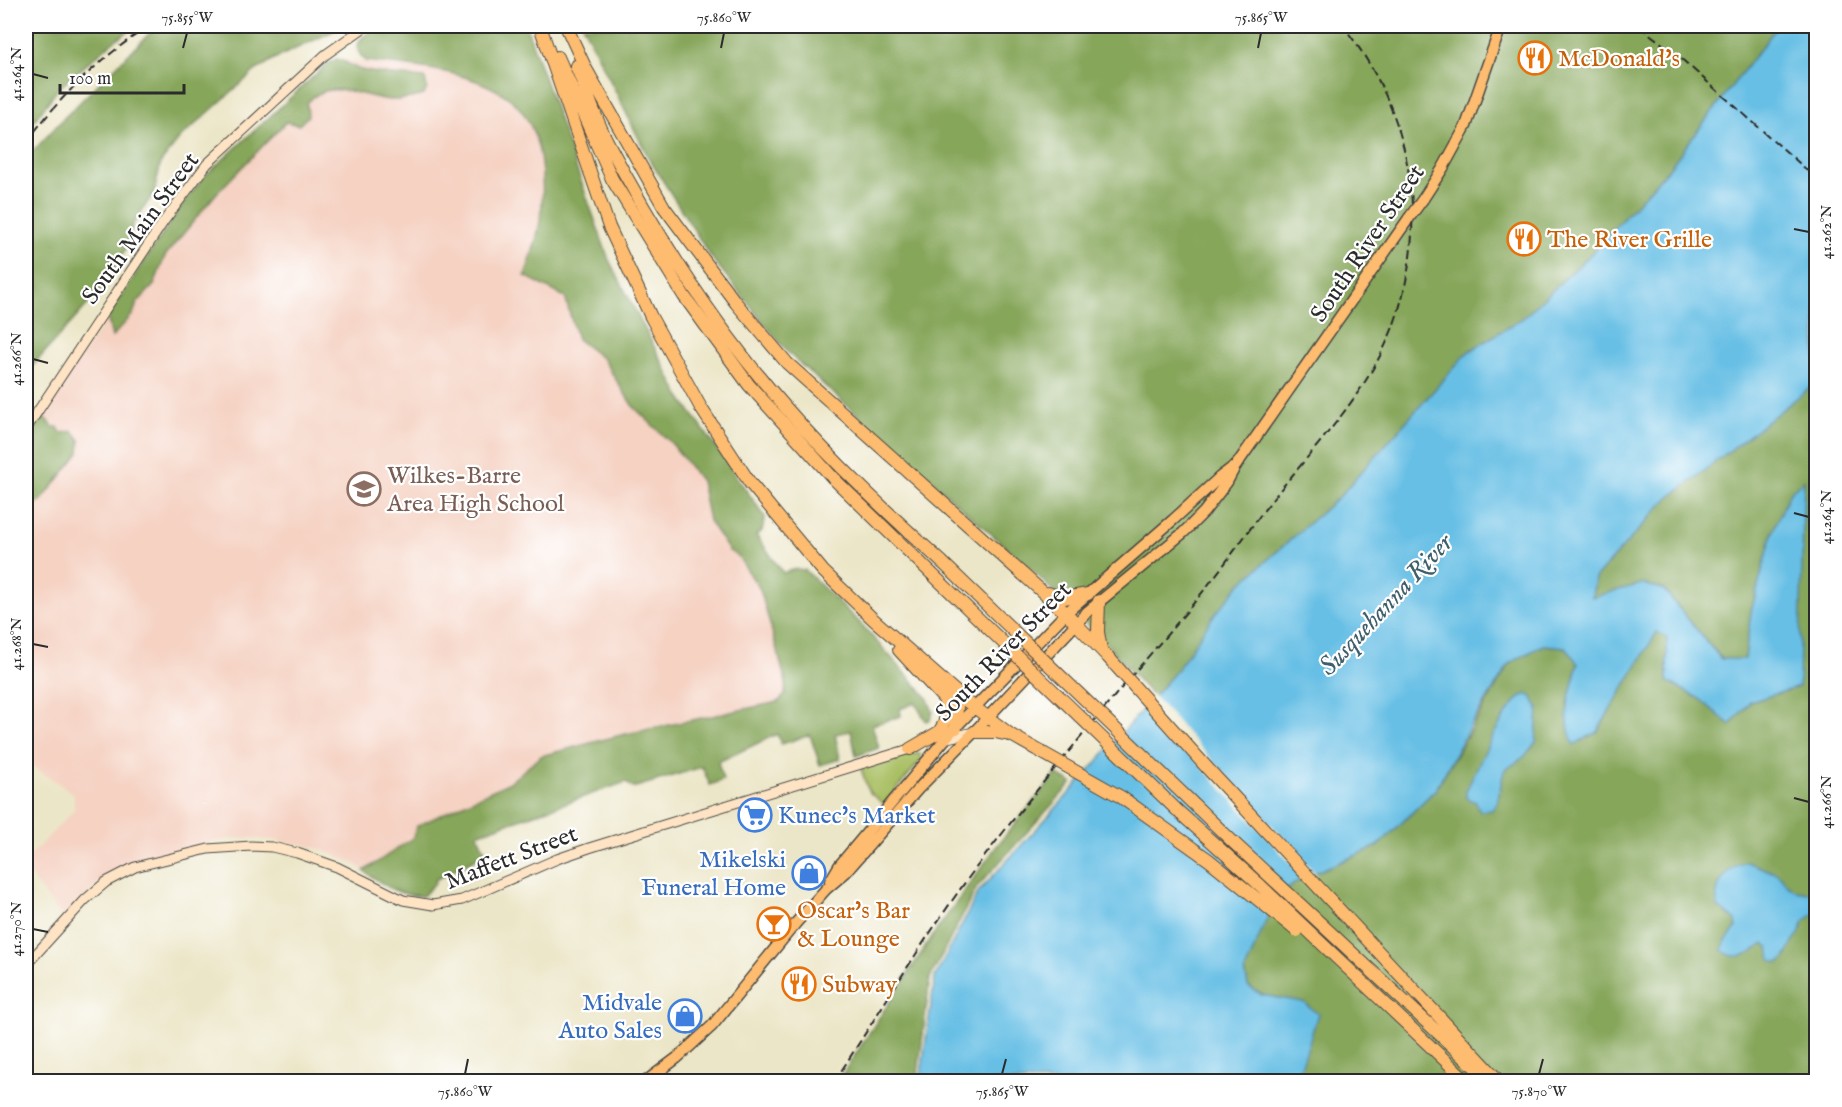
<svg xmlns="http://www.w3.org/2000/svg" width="1842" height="1107" font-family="'IM FELL English',serif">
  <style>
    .built { fill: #f5d2c2 }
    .green { fill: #a9bf64; stroke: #6a7548; stroke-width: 1.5 }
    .forest { fill: #86a65a; stroke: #586842; stroke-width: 1.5 }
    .water { fill: #68bfe5; stroke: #4a7588; stroke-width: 1.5 }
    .pier { fill: #ece6c8 }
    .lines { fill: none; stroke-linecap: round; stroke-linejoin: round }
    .secondary-casing { stroke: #484743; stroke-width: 11 }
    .primary-casing { stroke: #484743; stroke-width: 13 }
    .highway-casing { stroke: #484743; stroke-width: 14 }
    .secondary { stroke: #fee4c5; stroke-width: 9 }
    .primary { stroke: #fdbc6f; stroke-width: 10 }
    .highway { stroke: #fdbc6f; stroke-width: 12 }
    .rail { stroke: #2b2b2b; stroke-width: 2; stroke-dasharray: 9 4.5; stroke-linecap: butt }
    .primary-bridge-casing { stroke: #484743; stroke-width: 13; stroke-linecap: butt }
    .highway-bridge-casing { stroke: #484743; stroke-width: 14; stroke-linecap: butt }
    .primary-bridge { stroke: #fdbc6f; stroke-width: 10 }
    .highway-bridge { stroke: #fdbc6f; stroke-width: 12 }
    .ticks { fill: none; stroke: #2b2b2b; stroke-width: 2 }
    .labels { text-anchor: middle; stroke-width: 4.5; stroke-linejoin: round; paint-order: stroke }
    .food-label { font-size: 24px; fill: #c56008; stroke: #fff; text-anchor: start }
    .street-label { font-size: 24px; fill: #2b2b2b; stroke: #fff }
    .education-label { font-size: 24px; fill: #785e54; stroke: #fff; text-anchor: start }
    .shop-label { font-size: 24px; fill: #366cbe; stroke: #fff; text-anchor: end }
    .water-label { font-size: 26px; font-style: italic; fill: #405f6c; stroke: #fff }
    .neatline { fill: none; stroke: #2b2b2b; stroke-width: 2 }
    .ticks-label { font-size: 15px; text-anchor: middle; fill: #2b2b2b }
  </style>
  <rect width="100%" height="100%" fill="#fff"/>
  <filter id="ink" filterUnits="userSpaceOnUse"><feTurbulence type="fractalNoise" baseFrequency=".0167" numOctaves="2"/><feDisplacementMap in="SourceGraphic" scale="12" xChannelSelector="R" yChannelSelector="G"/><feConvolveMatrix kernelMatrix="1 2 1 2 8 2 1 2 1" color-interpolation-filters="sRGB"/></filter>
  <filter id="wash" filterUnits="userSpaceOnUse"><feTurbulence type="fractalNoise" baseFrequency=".008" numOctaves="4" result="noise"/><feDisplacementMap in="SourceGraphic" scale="24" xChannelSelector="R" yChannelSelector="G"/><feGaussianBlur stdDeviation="1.35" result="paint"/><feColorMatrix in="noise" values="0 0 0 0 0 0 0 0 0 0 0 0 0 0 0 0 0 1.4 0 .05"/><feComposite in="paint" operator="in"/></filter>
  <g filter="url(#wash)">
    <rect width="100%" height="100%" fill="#ece6c8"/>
    <path class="built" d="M 336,59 L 433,70 L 460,76 L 489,86 L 511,100 L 529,122 L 537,143 L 543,171 L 539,227 L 525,276 L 565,297 L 577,339 L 603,359 L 632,405 L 673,445 L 701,481 L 705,496 L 729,550 L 737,555 L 760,589 L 786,682 L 785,695 L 778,702 L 621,735 L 541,756 L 510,782 L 417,826 L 414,838 L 364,871 L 355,864 L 320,849 L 300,844 L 253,838 L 226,839 L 149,857 L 126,866 L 101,881 L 62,917 L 26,871 L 26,860 L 74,810 L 74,794 L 26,762 L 26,440 L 182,205 L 204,177 L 327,64 Z"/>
    <path class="green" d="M 909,753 L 920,754 L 922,759 L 884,804 L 869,792 L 861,769 Z"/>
    <path class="forest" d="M 26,26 L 137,26 L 115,40 L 58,89 L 26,131 Z
      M 157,26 L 344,26 L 274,59 L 255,71 L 180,138 L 161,162 L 154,193 L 133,224 L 127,246 L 107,283 L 26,373 L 26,159 L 64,118 Z
      M 378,26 L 526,26 L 609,260 L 681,398 L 765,517 L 762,531 L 756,535 L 783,573 L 795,569 L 805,570 L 859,622 L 927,697 L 933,712 L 930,720 L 926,721 L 915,703 L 900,709 L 901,716 L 872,725 L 879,748 L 856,756 L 851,731 L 835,734 L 840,759 L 820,765 L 810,735 L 781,744 L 777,734 L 718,762 L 723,780 L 710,785 L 702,767 L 633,788 L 626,782 L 477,834 L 486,853 L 435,880 L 435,883 L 423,896 C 396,895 385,886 364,871 L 413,838 L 417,826 L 510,782 L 541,756 L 621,735 L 778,702 L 785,695 L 786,682 L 760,589 L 737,555 L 729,551 L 709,521 L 701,481 L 673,445 L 632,405 L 603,359 L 577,339 L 565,297 L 525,276 C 530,260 536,244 539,227 C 546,187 545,127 510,99 C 496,88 478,81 461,76 C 430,67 397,65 366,61 C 347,45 364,35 378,26 Z
      M 583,26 L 1780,26 L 1777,27 L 1670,167 L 1588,257 L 1523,318 L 1468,352 L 1340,496 L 1239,585 L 1177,670 L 1153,697 L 1110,648 L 1036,574 L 788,353 L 711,257 L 649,159 Z
      M 336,59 C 346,60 352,68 362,70 C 382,75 405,76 425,78 L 427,88 L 424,95 C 413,98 402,100 391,100 C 363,98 329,76 307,103 L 308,116 L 299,125 L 286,122 L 215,195 L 165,256 L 154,285 L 137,303 L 133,314 L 112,337 L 107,317 L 182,205 L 204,177 L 327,64 Z
      M 1816,383 L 1816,1081 L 1297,1081 L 1303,1002 L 1262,995 L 1248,986 L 1245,970 L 1275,899 L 1302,878 L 1378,846 L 1436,789 L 1510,663 L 1543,645 L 1566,647 L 1578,663 L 1567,707 L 1597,732 L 1657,631 L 1667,638 L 1667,681 L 1700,699 L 1730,725 L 1750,702 L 1799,687 L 1790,493 L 1773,531 L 1751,612 L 1745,659 L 1722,659 L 1663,589 L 1642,584 L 1592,598 L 1595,578 L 1664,502 Z
      M 43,416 L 53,427 L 58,427 L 61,433 L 73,431 L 80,440 L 79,453 L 42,500 L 31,506 L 28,489 L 26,489 L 26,442 Z
      M 1056,774 L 1072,783 L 977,887 L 930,978 L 917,1081 L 838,1081 L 933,935 L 996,847 Z"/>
    <path class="water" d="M 1780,26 L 1816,26 L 1816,383 L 1664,502 L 1595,578 L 1592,597 L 1642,584 L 1663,589 L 1721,659 L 1745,659 L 1751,612 L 1773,531 L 1790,492 L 1804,480 L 1799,687 L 1750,702 L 1730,725 L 1700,699 L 1667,681 L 1667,638 L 1657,632 L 1597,732 L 1574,745 C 1561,716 1570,693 1578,664 L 1566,647 L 1543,645 L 1510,663 L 1471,725 L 1436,789 L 1378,846 L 1302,878 L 1275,899 L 1245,971 L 1248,986 L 1262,995 L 1303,1002 L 1318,1014 L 1297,1081 L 920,1082 L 935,977 L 979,891 L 1067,796 L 1177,670 L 1212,618 L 1239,585 L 1340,496 L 1468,352 L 1523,318 L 1588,257 L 1670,167 L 1777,27 Z
      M 1526,694 L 1532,697 L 1538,707 L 1536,742 L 1525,756 L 1504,771 L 1497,803 L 1492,810 L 1480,811 L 1476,802 L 1466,798 L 1466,791 C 1478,767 1504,704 1526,694 Z
      M 1747,862 L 1778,874 L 1788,885 L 1797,891 L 1814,894 L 1816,898 L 1816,913 L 1804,921 C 1800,933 1800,933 1793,943 C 1787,951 1790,956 1779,963 L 1771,960 L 1769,947 L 1764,944 C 1751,953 1736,963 1722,950 L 1725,942 L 1736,928 L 1736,920 L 1718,907 C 1712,887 1727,866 1747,862 Z"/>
    <path class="pier" d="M 1152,694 L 1317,875 L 1306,880 L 1144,704 Z"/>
  </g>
  <g filter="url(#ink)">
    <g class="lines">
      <defs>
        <path id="secondary" d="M 26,429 L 164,221 L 207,164 L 325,55 L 366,26
          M 943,739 L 974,732
          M 26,965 L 85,900 L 106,882 L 135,867 L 208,849 L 251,846 L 272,847 L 297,853 L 337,867 L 403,900 L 433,905 L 462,900 L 557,859 L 589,848 L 916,747"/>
        <path id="primary" d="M 1423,199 L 1443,168 L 1466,126 L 1501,26
          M 830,881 L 839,866 L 951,732 L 1066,613 L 1173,520 L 1220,477 L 1232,468
          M 645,1082 L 677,1058 L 712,1026 L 795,924 L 826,889 L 846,872 L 918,789 L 974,732 L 1088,611 L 1183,533 L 1204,512 L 1227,482 L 1235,467 L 1409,218"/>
        <path id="highway" d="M 540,26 L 609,227 L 651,317 L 701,408 L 750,483 L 823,571 L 873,619 L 965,700 L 1011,735
          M 566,26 L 586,69 L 664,207 L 736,303 L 787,363 L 1066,613 L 1108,657
          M 558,57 L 612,179 L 684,296 L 749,385 L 833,478 L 931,573
          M 576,66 C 587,91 595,118 607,141 C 657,236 716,329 787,409 C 835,464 888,513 942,562
          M 1048,593 L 1064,598 L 1088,594
          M 1099,601 L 1098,632 L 1101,649
          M 899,650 L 944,699 L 947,711 L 944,724 L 939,732 L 910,749
          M 943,690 L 957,706 L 956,728
          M 974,732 L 995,732 L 1009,735"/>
      </defs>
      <use href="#secondary" class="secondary-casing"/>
      <use href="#primary" class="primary-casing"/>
      <use href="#highway" class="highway-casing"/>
      <use href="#secondary" class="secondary"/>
      <use href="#primary" class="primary"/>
      <use href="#highway" class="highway"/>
      <path class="rail" d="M 1639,26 L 1677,55 L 1816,178
        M 26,143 C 59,97 101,57 149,26
        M 834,1082 C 881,1010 926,934 978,865 C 1021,808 1068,753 1113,698 C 1147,657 1183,618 1215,576 C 1235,551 1252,525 1272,500 C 1316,445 1370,391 1394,324 C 1431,220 1411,111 1343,26"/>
      <defs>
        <path id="primary-bridge" d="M 1409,218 L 1423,199"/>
        <path id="highway-bridge" d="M 942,562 L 1233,842 L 1491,1082
          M 931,573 L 1180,813 L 1261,886 L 1468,1082
          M 1108,657 L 1209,770 L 1500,1082
          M 1011,735 L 1121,797 L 1209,860 L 1297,931"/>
      </defs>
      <use href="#primary-bridge" class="primary-bridge-casing"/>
      <use href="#highway-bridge" class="highway-bridge-casing"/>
      <use href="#primary-bridge" class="primary-bridge"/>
      <use href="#highway-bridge" class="highway-bridge"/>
    </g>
  </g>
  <path class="ticks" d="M 183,48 L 187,33M 721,48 L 724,33M 1258,48 L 1261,33M 33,74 L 48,78M 1794,229 L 1809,232M 33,359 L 48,363M 1794,513 L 1809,517M 33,644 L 48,647M 1794,798 L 1809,802M 33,929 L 48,932M 465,1074 L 468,1059M 1002,1074 L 1006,1059M 1539,1074 L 1543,1059"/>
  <defs>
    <symbol id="restaurant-ring" viewBox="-11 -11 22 22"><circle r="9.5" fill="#fff" stroke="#e8710a" stroke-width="1.5"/><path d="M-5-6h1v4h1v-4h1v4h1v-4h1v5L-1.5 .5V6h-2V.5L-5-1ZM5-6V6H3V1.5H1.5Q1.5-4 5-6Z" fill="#e8710a"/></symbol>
    <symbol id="school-ring" viewBox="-11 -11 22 22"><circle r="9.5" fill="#fff" stroke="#8d6e63" stroke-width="1.5"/><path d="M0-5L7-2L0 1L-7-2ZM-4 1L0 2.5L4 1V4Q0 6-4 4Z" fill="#8d6e63"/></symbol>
    <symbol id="supermarket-ring" viewBox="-11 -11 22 22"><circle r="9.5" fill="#fff" stroke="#3f7fe0" stroke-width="1.5"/><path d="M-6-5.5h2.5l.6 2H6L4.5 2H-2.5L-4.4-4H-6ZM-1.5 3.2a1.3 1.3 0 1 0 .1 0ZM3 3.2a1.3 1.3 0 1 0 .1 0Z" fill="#3f7fe0"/></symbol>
    <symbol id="shop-ring" viewBox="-11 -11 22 22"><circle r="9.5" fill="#fff" stroke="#3f7fe0" stroke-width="1.5"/><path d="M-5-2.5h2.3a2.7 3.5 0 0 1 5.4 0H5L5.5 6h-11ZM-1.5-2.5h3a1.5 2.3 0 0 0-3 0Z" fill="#3f7fe0"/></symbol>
    <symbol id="bar-ring" viewBox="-11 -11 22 22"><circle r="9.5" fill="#fff" stroke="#e8710a" stroke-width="1.5"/><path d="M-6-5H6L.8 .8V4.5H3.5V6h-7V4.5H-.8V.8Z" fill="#e8710a"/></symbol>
  </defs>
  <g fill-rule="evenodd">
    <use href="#restaurant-ring" x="1516" y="39" width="38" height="38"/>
    <use href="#restaurant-ring" x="1505" y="220" width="38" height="38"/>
    <use href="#school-ring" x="345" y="470" width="38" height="38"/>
    <use href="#supermarket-ring" x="736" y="796" width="38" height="38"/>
    <use href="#shop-ring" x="790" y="854" width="38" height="38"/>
    <use href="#bar-ring" x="755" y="905" width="38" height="38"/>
    <use href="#restaurant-ring" x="780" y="965" width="38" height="38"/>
    <use href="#shop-ring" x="666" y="997" width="38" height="38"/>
  </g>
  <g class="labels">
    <g class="food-label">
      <text x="1558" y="66">McDonald's</text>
      <text x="1547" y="247">The River Grille</text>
      <text x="797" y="918">Oscar's Bar<tspan x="797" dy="28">&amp; Lounge</tspan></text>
      <text x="822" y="992">Subway</text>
    </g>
    <g class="street-label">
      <text transform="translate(140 228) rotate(-54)" y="8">South Main Street</text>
      <text transform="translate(1367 243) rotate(-56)" y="8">South River Street</text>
      <text transform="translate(1003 651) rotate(-46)" y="8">South River Street</text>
      <text transform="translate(511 857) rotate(-21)" y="8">Maffett Street</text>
    </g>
    <g class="education-label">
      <text x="387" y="483">Wilkes-Barre<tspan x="387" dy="28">Area High School</tspan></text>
    </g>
    <g class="shop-label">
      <text x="778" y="823" text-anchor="start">Kunec's Market</text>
      <text x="786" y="867">Mikelski<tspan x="786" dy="28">Funeral Home</tspan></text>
      <text x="662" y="1010">Midvale<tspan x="662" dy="28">Auto Sales</tspan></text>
    </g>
    <g class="water-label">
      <text transform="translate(1385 604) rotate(-47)" y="9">Susquehanna River</text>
    </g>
  </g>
  <rect width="1842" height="1107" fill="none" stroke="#fff" stroke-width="66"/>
  <path d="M60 84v9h124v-9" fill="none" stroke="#2b2b2b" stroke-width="3"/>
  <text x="69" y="84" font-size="18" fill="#2b2b2b" stroke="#ffffff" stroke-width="4.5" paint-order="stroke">100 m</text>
  <rect x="33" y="33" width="1776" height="1041" class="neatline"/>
  <g class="ticks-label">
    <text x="187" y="22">75.855°W</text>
    <text x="724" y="22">75.860°W</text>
    <text x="1261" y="22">75.865°W</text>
    <text transform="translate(16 74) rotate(-90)" y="5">41.264°N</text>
    <text transform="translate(1826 232) rotate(-90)" y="5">41.262°N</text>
    <text transform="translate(16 359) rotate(-90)" y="5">41.266°N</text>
    <text transform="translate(1826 517) rotate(-90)" y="5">41.264°N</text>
    <text transform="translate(16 644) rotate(-90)" y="5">41.268°N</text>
    <text transform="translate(1826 802) rotate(-90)" y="5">41.266°N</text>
    <text transform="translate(16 929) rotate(-90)" y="5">41.270°N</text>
    <text x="465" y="1096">75.860°W</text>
    <text x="1002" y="1096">75.865°W</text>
    <text x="1539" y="1096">75.870°W</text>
  </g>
</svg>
